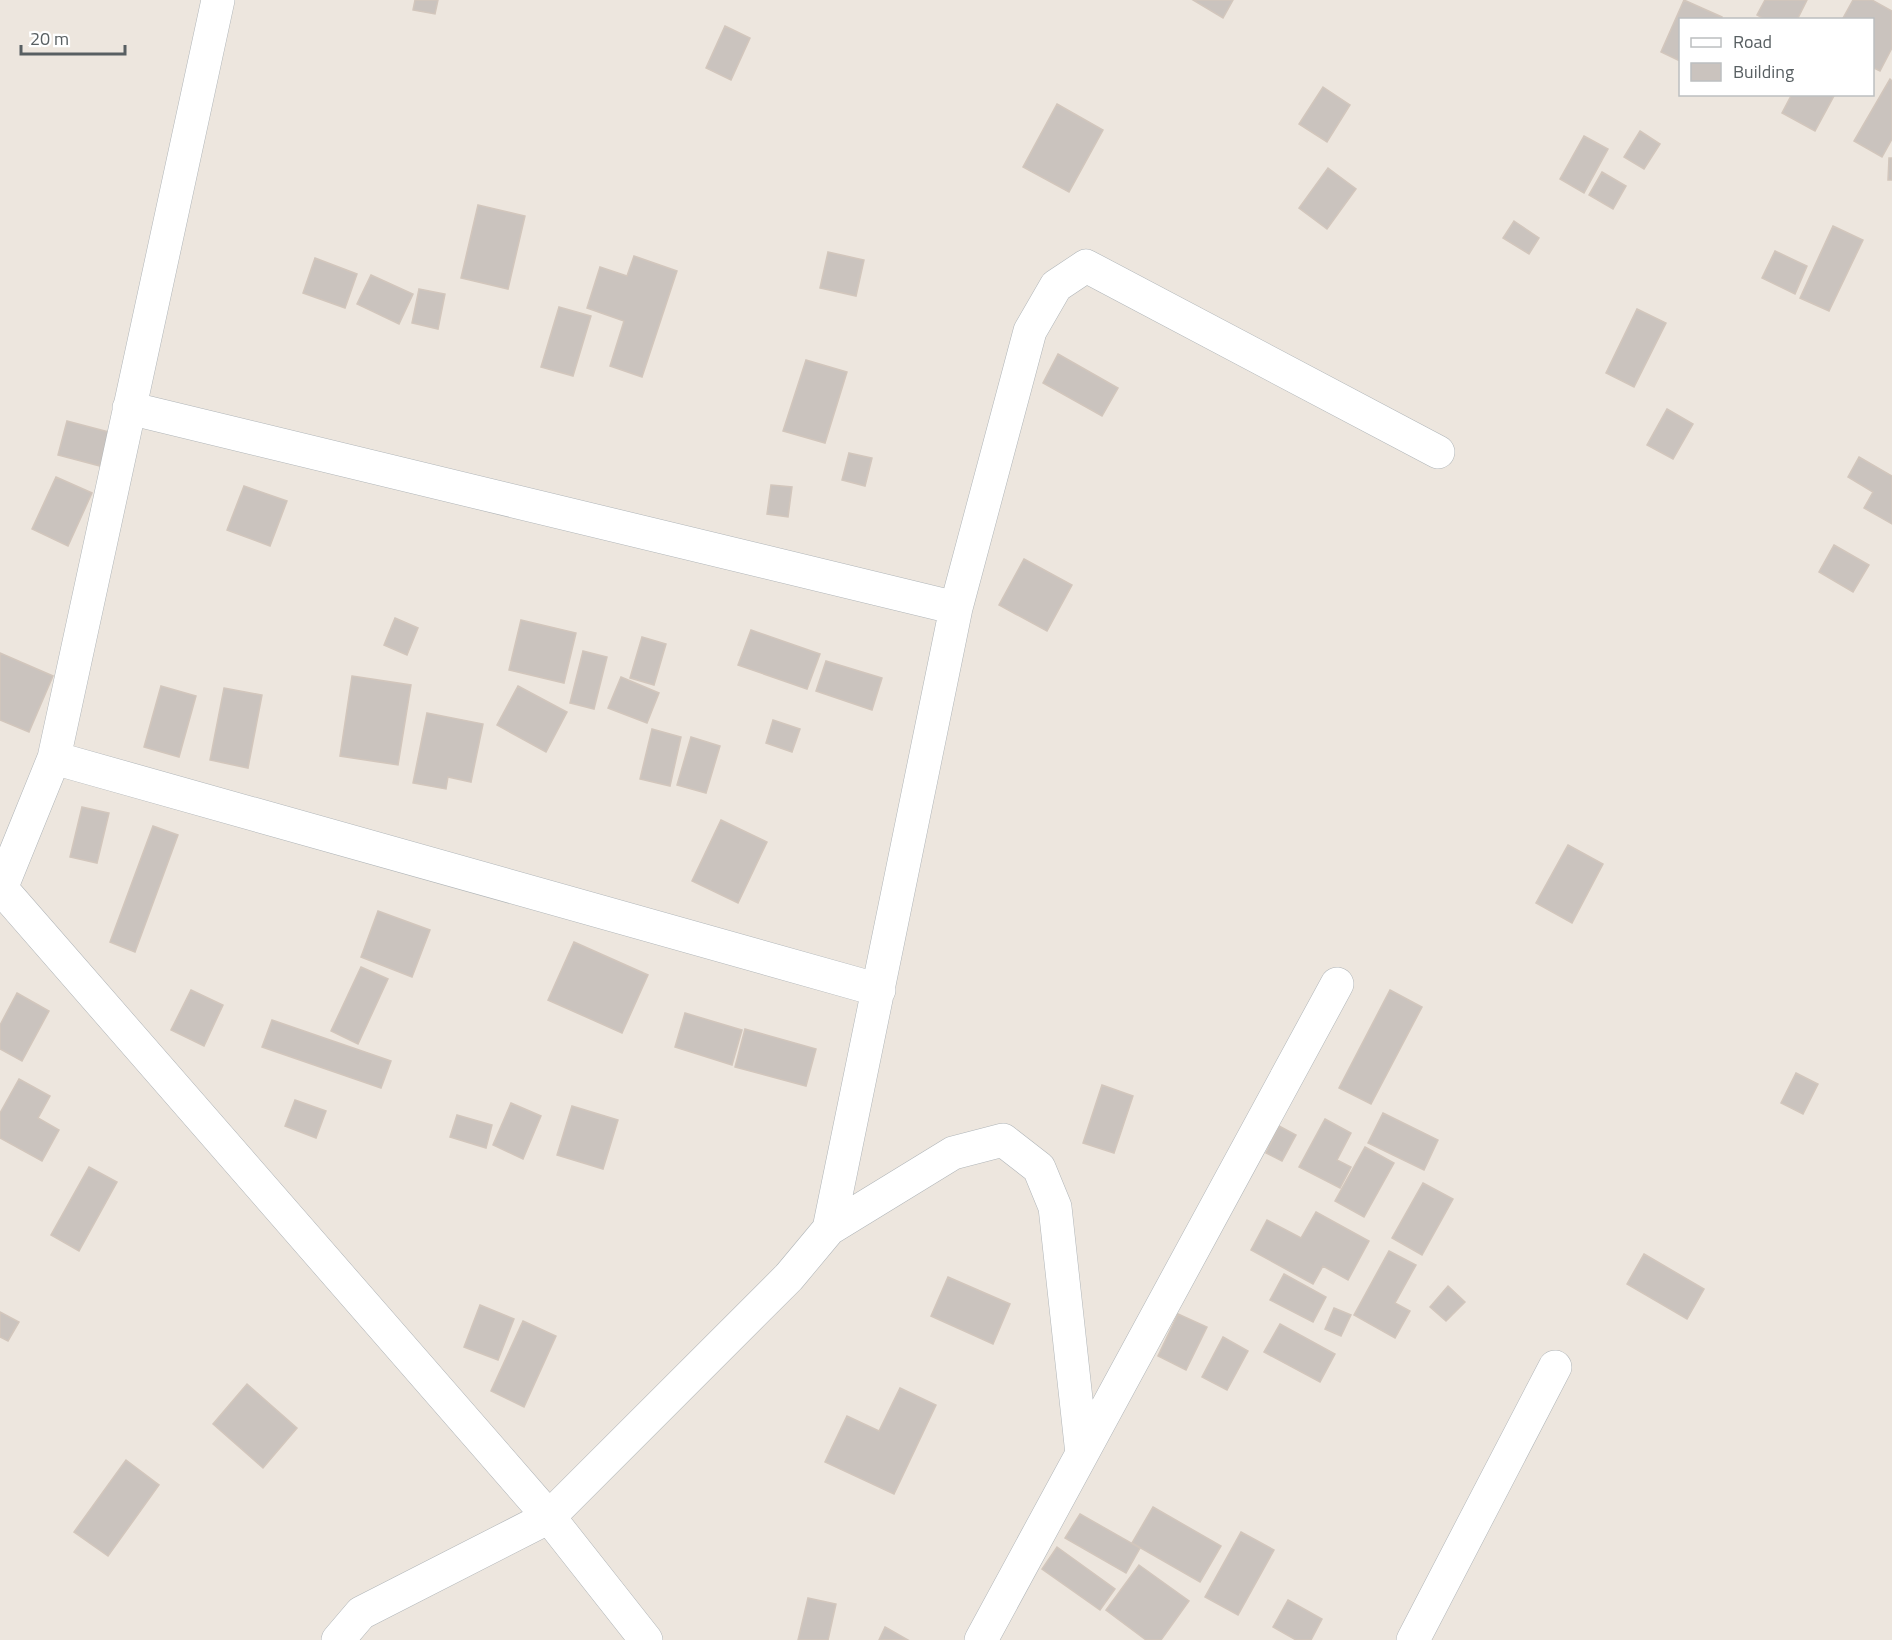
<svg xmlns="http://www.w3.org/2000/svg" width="1892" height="1640" font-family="'Titillium Web',sans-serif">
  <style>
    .building { fill: #cac3be; stroke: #d2c6bc; stroke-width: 1.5 }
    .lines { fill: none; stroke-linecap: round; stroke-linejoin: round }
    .minor-casing { stroke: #b0b5b8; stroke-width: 34 }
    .minor { stroke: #fff; stroke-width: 33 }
  </style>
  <rect width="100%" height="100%" fill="#ede6de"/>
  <path class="building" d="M 415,0 L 438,0 L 435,14 L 413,10 Z
    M 1193,0 L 1233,0 L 1223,18 Z
    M 1684,0 L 1722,17 L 1721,20 L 1680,20 L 1680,61 L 1661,52 Z
    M 1765,0 L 1807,0 L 1797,20 L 1766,20 L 1757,15 Z
    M 1853,0 L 1872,0 L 1892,11 L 1892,48 L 1880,71 L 1872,67 L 1872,20 L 1842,20 Z
    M 725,26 L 750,38 L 731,80 L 706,68 Z
    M 1890,79 L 1892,81 L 1892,139 L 1882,157 L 1854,141 Z
    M 1323,87 L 1350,105 L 1327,142 L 1299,124 Z
    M 1792,94 L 1835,94 L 1815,131 L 1782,113 Z
    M 1057,104 L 1103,130 L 1069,192 L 1023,167 Z
    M 1640,131 L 1660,144 L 1644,169 L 1624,157 Z
    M 1584,136 L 1608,149 L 1584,193 L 1560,179 Z
    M 1889,158 L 1892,158 L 1892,180 L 1888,180 Z
    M 1328,168 L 1356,189 L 1327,229 L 1299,208 Z
    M 1602,172 L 1626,186 L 1613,209 L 1589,195 Z
    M 478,205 L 525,216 L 508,289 L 461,278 Z
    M 1514,221 L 1539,238 L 1529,254 L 1503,238 Z
    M 1833,226 L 1863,240 L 1829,311 L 1800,298 Z
    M 1775,251 L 1807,266 L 1795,294 L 1762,278 Z
    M 828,252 L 864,260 L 856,296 L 820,288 Z
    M 634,256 L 677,271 L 642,377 L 610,366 L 624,321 L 587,308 L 600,267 L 627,276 Z
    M 315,258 L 357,274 L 345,308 L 303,293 Z
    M 371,275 L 413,294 L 399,324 L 357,304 Z
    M 419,289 L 445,294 L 438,329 L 412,323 Z
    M 559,307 L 591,316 L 573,376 L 541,367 Z
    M 1637,309 L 1666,323 L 1634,387 L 1606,373 Z
    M 1058,354 L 1118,388 L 1102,416 L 1043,383 Z
    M 806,360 L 847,372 L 825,443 L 783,431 Z
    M 1667,409 L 1693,424 L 1673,459 L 1647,445 Z
    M 67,421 L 109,432 L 100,466 L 58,455 Z
    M 849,453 L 872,458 L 865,486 L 842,480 Z
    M 1859,457 L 1892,476 L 1892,524 L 1864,508 L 1873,492 L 1848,477 Z
    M 56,477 L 92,493 L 68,546 L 32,529 Z
    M 771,485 L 792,487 L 788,517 L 767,514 Z
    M 244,486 L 287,501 L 270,546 L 227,530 Z
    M 1834,545 L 1869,565 L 1853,592 L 1819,572 Z
    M 1024,559 L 1072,585 L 1047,631 L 999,605 Z
    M 395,618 L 418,628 L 407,655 L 384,645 Z
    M 521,620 L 576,633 L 564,683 L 509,670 Z
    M 751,630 L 820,654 L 807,689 L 738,665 Z
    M 642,637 L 666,644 L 654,685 L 630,678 Z
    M 583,651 L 607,657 L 594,709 L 570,703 Z
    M 0,653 L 53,676 L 29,732 L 0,720 Z
    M 826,661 L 882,678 L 872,710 L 816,691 Z
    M 352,676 L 411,685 L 398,765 L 340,756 Z
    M 621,677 L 659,693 L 647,723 L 608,708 Z
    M 161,686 L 196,696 L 179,757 L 144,747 Z
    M 518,686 L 567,712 L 546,752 L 497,725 Z
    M 224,688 L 262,695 L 248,768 L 210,760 Z
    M 427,713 L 483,724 L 471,782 L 448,777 L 446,789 L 413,783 Z
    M 773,720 L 800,729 L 792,752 L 766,743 Z
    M 652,729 L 681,737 L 670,786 L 640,779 Z
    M 691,737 L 720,746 L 706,793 L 677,785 Z
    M 82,807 L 109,813 L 97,863 L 70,857 Z
    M 721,820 L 767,842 L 738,903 L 692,881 Z
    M 153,826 L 178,835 L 135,952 L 110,942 Z
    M 1568,845 L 1603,864 L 1572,923 L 1536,903 Z
    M 378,911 L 430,930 L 412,977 L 361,957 Z
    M 574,942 L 648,975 L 622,1033 L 548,1000 Z
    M 361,967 L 388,979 L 358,1044 L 331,1031 Z
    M 191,990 L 223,1005 L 204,1046 L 171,1030 Z
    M 1390,990 L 1422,1007 L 1371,1104 L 1339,1088 Z
    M 17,993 L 49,1011 L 22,1061 L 0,1049 L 0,1025 Z
    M 685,1013 L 742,1030 L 732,1065 L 675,1047 Z
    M 272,1020 L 391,1061 L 381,1088 L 262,1047 Z
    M 745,1029 L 816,1049 L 806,1086 L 735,1067 Z
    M 1796,1073 L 1818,1084 L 1803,1114 L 1781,1103 Z
    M 19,1079 L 50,1096 L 38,1118 L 59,1130 L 42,1161 L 0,1138 L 0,1113 Z
    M 1102,1085 L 1133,1096 L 1114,1153 L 1083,1143 Z
    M 295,1100 L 326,1111 L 316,1138 L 285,1126 Z
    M 511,1103 L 541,1116 L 523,1159 L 493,1145 Z
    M 572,1106 L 618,1120 L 603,1169 L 557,1155 Z
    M 1383,1113 L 1438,1140 L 1424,1170 L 1368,1143 Z
    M 457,1115 L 492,1125 L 486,1148 L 450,1137 Z
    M 1325,1119 L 1351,1133 L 1337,1160 L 1351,1167 L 1340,1188 L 1299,1167 Z
    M 1279,1126 L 1296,1135 L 1282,1161 L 1266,1153 Z
    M 1365,1147 L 1394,1163 L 1364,1217 L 1335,1201 Z
    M 89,1167 L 117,1182 L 79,1251 L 51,1235 Z
    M 1423,1183 L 1453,1199 L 1422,1255 L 1392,1238 Z
    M 1316,1212 L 1369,1241 L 1348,1280 L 1323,1266 L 1313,1284 L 1251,1250 L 1267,1220 L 1301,1238 Z
    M 1389,1251 L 1416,1265 L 1395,1303 L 1410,1311 L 1395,1338 L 1354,1315 Z
    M 1644,1254 L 1704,1289 L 1687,1319 L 1627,1284 Z
    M 1284,1274 L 1326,1297 L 1313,1322 L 1270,1300 Z
    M 948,1277 L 1010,1304 L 993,1344 L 931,1316 Z
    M 1448,1286 L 1465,1302 L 1446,1321 L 1430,1307 Z
    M 480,1305 L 514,1319 L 498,1360 L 464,1347 Z
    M 1334,1308 L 1351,1315 L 1341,1336 L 1325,1329 Z
    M 0,1312 L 19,1322 L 8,1341 L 0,1337 Z
    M 1178,1314 L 1207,1327 L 1186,1370 L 1158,1356 Z
    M 523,1321 L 556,1336 L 524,1407 L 491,1391 Z
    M 1280,1324 L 1335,1354 L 1320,1382 L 1264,1352 Z
    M 1223,1337 L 1248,1351 L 1227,1390 L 1202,1377 Z
    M 247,1384 L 297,1428 L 263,1468 L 213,1424 Z
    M 900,1388 L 936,1405 L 894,1494 L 825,1462 L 847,1416 L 879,1431 Z
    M 126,1460 L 159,1485 L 108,1556 L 74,1532 Z
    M 1153,1507 L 1221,1546 L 1200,1582 L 1132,1543 Z
    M 1080,1514 L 1140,1548 L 1126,1573 L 1065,1538 Z
    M 1241,1532 L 1274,1550 L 1238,1615 L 1205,1597 Z
    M 1057,1547 L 1115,1589 L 1100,1610 L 1042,1569 Z
    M 1139,1565 L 1189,1601 L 1161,1640 L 1146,1640 L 1106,1610 Z
    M 808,1598 L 836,1604 L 828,1640 L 798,1640 Z
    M 1288,1600 L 1322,1619 L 1311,1640 L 1296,1640 L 1273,1627 Z
    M 885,1627 L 908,1640 L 879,1640 Z"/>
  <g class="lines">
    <defs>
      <path id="minor" d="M 129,408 L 956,608
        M 54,758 L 879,990
        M 1,888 L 549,1517 L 646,1640
        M 0,891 L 54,758 L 218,0
        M 829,1229 L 953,1153 L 1003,1140 L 1039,1168 L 1055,1207 L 1082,1454
        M 338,1640 L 361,1613 L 549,1517 L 789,1277 L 829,1229 L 956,608 L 1030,331 L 1056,286 L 1086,266 L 1438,452
        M 981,1640 L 1337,984
        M 1413,1640 L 1555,1367"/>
    </defs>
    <use href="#minor" class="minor-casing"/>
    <use href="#minor" class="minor"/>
  </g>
  <rect x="1679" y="18" width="195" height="78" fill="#ffffff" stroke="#bcbfc0" stroke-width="1.5"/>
  <rect x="1691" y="38" width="30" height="9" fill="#ffffff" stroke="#bcbfc0" stroke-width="1.5"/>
  <text x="1733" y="48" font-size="18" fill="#585f62">Road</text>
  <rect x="1691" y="63" width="30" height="18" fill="#cac3be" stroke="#bcbfc0" stroke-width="1.5"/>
  <text x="1733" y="78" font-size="18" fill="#585f62">Building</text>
  <path d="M21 45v9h104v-9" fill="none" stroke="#585f62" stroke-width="3"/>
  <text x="30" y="45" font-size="18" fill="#585f62" stroke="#ffffff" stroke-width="4.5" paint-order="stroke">20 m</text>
</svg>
